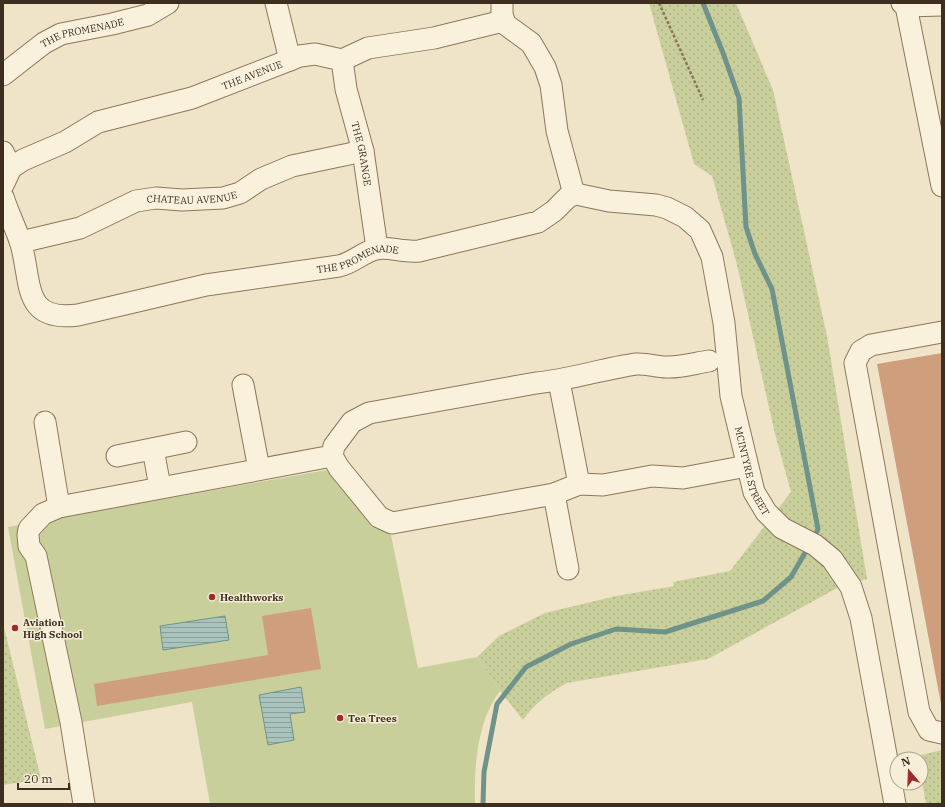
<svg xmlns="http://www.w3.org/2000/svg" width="945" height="807" font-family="'IBM Plex Serif',serif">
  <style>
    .grass { fill: url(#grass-dots) }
    .pitch { fill: #c9cf9b }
    .water { fill: url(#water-rules); stroke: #6f938a }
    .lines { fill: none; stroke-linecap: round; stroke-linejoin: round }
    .stream { stroke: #6f938a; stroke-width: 5 }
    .building { fill: #cf9f7d }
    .minor-casing { stroke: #8d765c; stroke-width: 23 }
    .path { stroke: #8d765c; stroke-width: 2.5; stroke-dasharray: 3 2; stroke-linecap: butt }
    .minor { stroke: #faf1dc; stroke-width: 21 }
    .poi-dot { fill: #9e2a2b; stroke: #f7eed8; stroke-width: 1.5 }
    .labels { text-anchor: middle; stroke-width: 3; stroke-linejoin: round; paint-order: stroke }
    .street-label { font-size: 10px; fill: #3d2e20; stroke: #f7eed8 }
    .poi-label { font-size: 10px; font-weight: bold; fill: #3d2e20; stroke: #f7eed8; text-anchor: start }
  </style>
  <defs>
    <pattern id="grass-dots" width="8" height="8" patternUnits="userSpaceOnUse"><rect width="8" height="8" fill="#c9cf9b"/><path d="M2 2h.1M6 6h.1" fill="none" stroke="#aeb285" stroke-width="1.8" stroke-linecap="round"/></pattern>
    <pattern id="water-rules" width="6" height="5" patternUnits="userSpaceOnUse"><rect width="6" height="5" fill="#a9c4bc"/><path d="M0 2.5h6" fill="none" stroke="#8ba098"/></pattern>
  </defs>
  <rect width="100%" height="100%" fill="#f0e4c8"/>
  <path class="grass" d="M 649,3 L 736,3 L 773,90 L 827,336 L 867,579 L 839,587 L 708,659 L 567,683 C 549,693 535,703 523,720 L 500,691 L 477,657 L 499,636 L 545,613 L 616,596 L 674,586 L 673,582 L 730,571 L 791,492 L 775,434 L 736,261 L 712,176 L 694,164 Z
    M 3,623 L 41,779 L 3,785 Z
    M 942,750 L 942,804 L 926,804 L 921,775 L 921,759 L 918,759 L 917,756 Z"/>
  <path class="pitch" d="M 326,470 L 391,535 L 418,668 L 477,657 L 500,691 C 477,721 474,767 475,804 L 210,804 L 192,702 L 45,729 L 8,527 Z"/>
  <path class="water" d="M 225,616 L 229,640 L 163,650 L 160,626 Z
    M 301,687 L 305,712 L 290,714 L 294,740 L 268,745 L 259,695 Z"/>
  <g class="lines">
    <path class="stream" d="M 703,3 L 723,53 L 739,98 L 746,227 L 755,254 L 772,289 L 818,529 L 813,539
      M 483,804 L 484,772 L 497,704 L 526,667 L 571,644 L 616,629 L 665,632 L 763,601 L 791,577 L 809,546"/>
  </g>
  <path class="building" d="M 942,353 L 942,703 L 941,704 L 877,364 Z
    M 311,608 L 321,669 L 97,706 L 94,684 L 268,655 L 262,616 Z"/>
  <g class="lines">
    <defs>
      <g id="minor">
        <path d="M 276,3 L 290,60"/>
        <path d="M 502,3 L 502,14 L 505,24 L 531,43 L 545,67 L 551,85 L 557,131 L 574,194"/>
        <path d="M 902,3 L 906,6 L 942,5"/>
        <path d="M 906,6 L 942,186"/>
        <path id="s1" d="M 342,60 L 346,89 L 363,151 L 377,248"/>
        <path id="s2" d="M 3,75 L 44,43 L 61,34 L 112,24 L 148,15 L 168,3"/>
        <path d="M 3,152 L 11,168 L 3,185"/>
        <path id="s3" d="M 11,168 L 23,160 L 65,142 L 98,122 L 192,98 L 300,56 L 315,54 L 342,60 L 368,48 L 434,38 L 503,21"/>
        <path id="s4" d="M 3,197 C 8,213 16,228 21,244 C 32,283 22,322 78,315 L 206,285 L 339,266 C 353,263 363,252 376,249 C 389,246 403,253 419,251 L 538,222 L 554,211 L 568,197 L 576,194 L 609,201 L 656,205 L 667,208 L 685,217 L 700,230 L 712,257 L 724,323 L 731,396 L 754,492 L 766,512 L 782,528 L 815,545 L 832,559 L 851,587 L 861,618 L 895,804"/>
        <path id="s5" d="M 21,242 L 80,228 L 136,201 L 156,198 L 182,200 L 223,198 L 240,193 L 261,179 L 292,166 L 363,151"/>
        <path d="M 942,332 L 871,345 L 861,351 L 855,363 L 919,712 L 929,730 L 942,733"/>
        <path d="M 559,381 L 579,484"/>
        <path d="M 243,385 L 259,469"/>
        <path d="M 45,422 L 59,507"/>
        <path d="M 153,449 L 160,487"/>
        <path d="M 117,456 L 186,442"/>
        <path d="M 332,456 L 339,468 L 379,517 L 392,523 L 554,494 L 579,484 L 603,485 L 652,476 L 683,478 L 747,466"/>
        <path d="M 554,494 L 568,569"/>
        <path d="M 84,804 L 71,722 L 36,556 L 29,546 L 28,535 L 29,529 L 43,514 L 59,507 L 332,456 L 334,446 L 352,422 L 369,413 L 536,383 C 569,380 602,369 636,364 C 648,363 658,368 669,367 C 682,367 696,363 709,361"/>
      </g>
    </defs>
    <use href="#minor" class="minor-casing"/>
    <path class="path" d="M 659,3 L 703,100"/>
    <use href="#minor" class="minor"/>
  </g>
  <g class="poi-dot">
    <circle cx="212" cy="597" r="4"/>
    <circle cx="15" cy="628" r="4"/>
    <circle cx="340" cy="718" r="4"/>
  </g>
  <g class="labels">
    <g class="street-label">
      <text dy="4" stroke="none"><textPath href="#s2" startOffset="92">THE PROMENADE</textPath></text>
      <text dy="4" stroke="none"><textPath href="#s3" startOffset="260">THE AVENUE</textPath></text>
      <text dy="4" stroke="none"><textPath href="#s1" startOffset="96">THE GRANGE</textPath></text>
      <text dy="4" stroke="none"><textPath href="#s5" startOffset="179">CHATEAU AVENUE</textPath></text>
      <text dy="4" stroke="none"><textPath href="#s4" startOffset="444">THE PROMENADE</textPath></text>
      <text dy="4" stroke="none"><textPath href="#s4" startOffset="1058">MCINTYRE STREET</textPath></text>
    </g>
    <g class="poi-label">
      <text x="220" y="601">Healthworks</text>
      <text x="23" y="626">Aviation<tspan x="23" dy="12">High School</tspan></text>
      <text x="348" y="722">Tea Trees</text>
    </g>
  </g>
  <rect width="945" height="807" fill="none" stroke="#3d2e20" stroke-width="8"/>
  <g transform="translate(909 771) rotate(341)"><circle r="19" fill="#f7eed8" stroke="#ada18e"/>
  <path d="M0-3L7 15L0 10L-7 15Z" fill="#9e2a2b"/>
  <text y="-6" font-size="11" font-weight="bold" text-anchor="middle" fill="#3d2e20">N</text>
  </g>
  <path d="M18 783v6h51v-6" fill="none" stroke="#3d2e20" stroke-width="2"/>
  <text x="24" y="783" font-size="12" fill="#3d2e20" stroke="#f7eed8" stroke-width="3" paint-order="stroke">20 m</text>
</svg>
